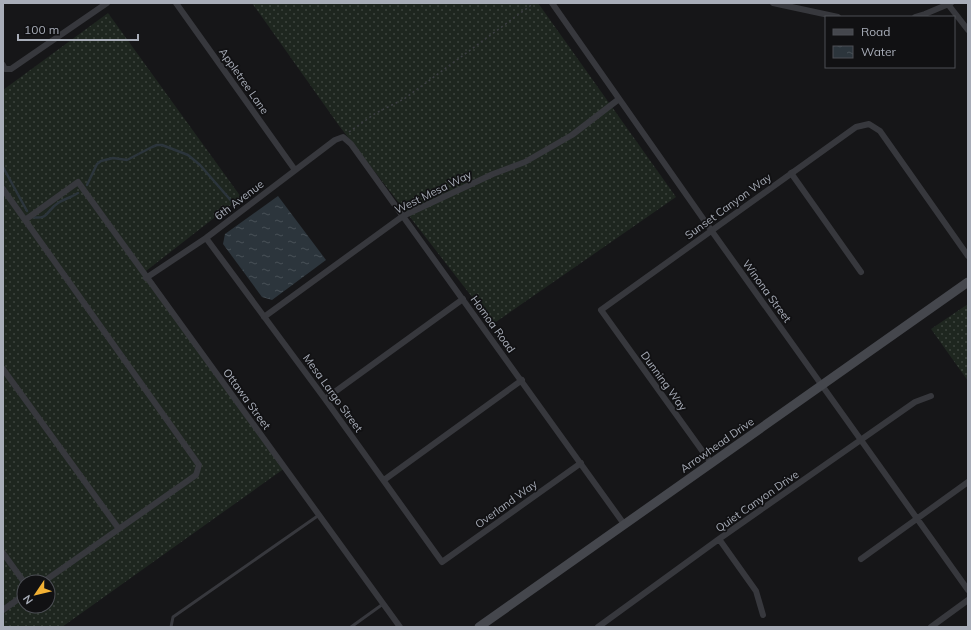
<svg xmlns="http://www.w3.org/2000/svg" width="971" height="630" font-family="Mulish,sans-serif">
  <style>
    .grass { fill: url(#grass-dots); fill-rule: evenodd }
    .water { fill: url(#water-ripples) }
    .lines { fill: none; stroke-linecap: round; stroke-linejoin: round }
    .stream { stroke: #2c353c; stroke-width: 2.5 }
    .path { stroke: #3d3f44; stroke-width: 1.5; stroke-dasharray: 2 3; stroke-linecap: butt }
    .service { stroke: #37383d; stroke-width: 3 }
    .minor { stroke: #37383d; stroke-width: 6 }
    .secondary { stroke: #45474d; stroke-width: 9 }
    .labels { text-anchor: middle; stroke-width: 3.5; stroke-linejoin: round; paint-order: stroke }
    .street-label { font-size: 11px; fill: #a8adb8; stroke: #111113 }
  </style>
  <defs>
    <pattern id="grass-dots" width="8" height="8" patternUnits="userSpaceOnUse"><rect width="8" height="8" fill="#1e261f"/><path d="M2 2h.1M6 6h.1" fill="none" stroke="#3c433d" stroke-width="1.8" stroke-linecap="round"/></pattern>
    <pattern id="water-ripples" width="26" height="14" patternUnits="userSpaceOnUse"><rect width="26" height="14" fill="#2c353c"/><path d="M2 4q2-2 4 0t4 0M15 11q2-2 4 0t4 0" fill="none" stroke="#485056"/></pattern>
  </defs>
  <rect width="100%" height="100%" fill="#161618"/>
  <path class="grass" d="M 252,3 L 538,3 L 676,197 L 493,324 L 340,127 Z
    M 108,13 L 241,197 L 146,271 L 285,468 L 62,627 L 3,627 L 3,90 ZM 24,582 L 48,582 L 48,606 L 24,606 Z
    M 968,304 L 968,381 L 931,329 Z"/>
  <path class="water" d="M 278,196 L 326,260 L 272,300 L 262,297 L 223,244 L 225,234 Z"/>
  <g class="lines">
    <path class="stream" d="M 3,167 L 27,211
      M 87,185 L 97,164 L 101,161 L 113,158 L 127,160 L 152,147 L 157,145 L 162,145 L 188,155 L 200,165 L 234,204
      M 32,217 C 49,220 46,211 58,203 C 64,199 72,197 78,193"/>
    <path class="path" d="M 349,132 L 376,113 L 404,99 L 534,3"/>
    <path class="service" d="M 171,627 L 173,617 L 319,515
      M 351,627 L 383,604"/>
    <path class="minor" d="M 176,3 L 295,170
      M 552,3 L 711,230 L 968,590
      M 773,3 L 838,17
      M 947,3 L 968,30
      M 915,17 L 925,14 L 951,3
      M 3,65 L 5,69 L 11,69 L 107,3
      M 791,173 L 861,272
      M 3,189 L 199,465 L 196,475 L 43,582
      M 25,220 L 78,182 L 400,627
      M 206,238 L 325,399 L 442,562 L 581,463
      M 146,278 L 206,238 L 335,140 L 343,137 L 351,144 L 624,524
      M 264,317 L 403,216 L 493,174 L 525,162 L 572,135 L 619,99
      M 3,369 L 119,529
      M 325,399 L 463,299
      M 711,463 L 601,310 L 856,127 L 869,124 L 880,131 L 968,256
      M 384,480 L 522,380
      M 719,539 L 756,591 L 763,615
      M 3,553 L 24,582
      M 861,559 L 968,482
      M 3,610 L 24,595
      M 598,627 L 719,539 L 915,402 L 931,396
      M 931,627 L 968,600"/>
    <path class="secondary" d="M 479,627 L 968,282"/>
  </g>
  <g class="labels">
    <g class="street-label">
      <text transform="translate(244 81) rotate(55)" y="4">Appletree Lane</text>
      <text transform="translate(433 192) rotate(-26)" y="4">West Mesa Way</text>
      <text transform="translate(239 200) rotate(-37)" y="4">6th Avenue</text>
      <text transform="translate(728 206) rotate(-36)" y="4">Sunset Canyon Way</text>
      <text transform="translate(767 291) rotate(54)" y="4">Winona Street</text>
      <text transform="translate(493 324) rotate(54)" y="4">Homoa Road</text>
      <text transform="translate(664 381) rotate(54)" y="4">Dunning Way</text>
      <text transform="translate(333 393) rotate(54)" y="4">Mesa Largo Street</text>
      <text transform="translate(247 399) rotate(54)" y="4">Ottawa Street</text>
      <text transform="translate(717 445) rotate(-35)" y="4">Arrowhead Drive</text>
      <text transform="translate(757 501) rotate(-35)" y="4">Quiet Canyon Drive</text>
      <text transform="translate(506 504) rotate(-36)" y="4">Overland Way</text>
    </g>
  </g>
  <rect width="971" height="630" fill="none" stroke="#a8adb8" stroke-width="8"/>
  <rect x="825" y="16" width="130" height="52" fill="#111113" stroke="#4d4f55"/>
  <rect x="833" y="29" width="20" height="6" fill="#45474d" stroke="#4d4f55"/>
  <text x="861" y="36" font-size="12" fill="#a8adb8">Road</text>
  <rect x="833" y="46" width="20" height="12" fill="url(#water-ripples)" stroke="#4d4f55"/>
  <text x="861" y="56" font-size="12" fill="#a8adb8">Water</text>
  <g transform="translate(36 594) rotate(235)"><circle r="19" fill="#111113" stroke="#4d4f55"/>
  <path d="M0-3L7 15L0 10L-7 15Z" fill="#f2b134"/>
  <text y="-6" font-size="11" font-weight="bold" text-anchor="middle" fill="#a8adb8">N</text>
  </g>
  <path d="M18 34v6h120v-6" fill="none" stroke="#a8adb8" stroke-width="2"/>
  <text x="24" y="34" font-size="12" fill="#a8adb8" stroke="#111113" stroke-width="3" paint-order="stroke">100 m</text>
</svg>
